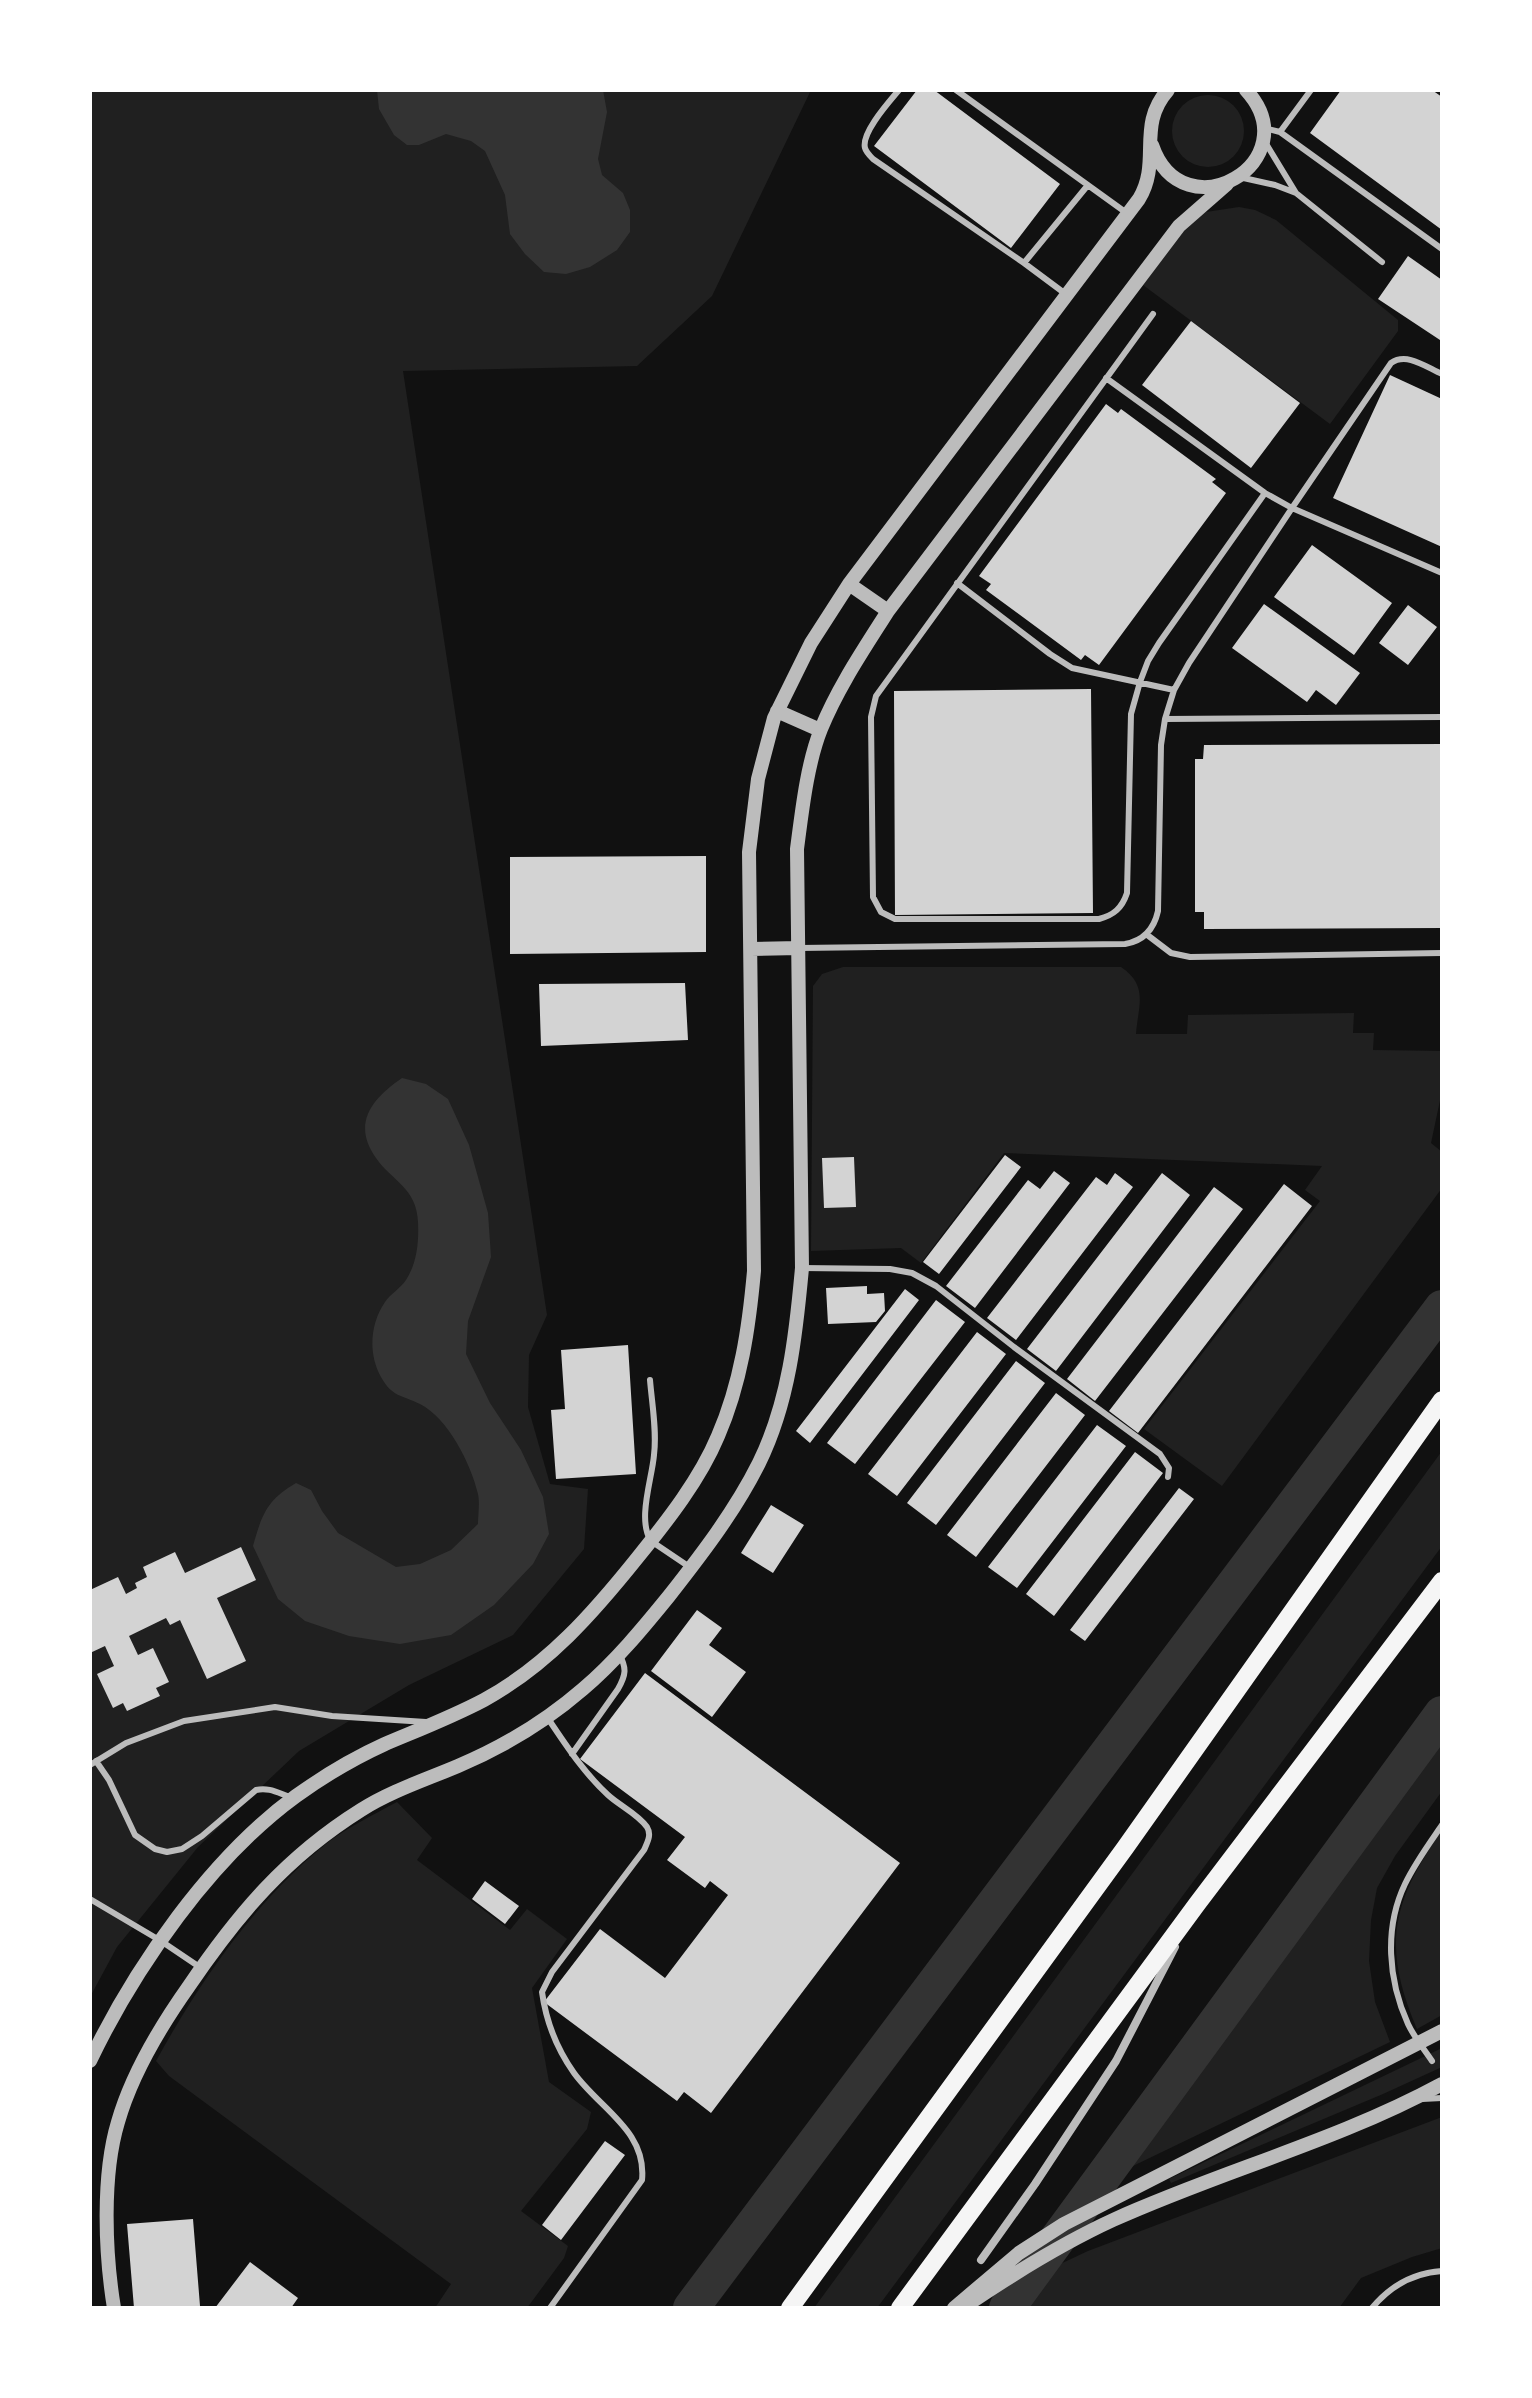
<svg xmlns="http://www.w3.org/2000/svg" width="1532" height="2398" font-family="Montserrat,sans-serif">
  <style>
    .green { fill: #202020 }
    .water { fill: #333 }
    .lines { fill: none; stroke-linecap: round; stroke-linejoin: round }
    .river { stroke: #333; stroke-width: 36 }
    .building { fill: #d3d3d3 }
    .service { stroke: #bcbcbc; stroke-width: 6 }
    .minor { stroke: #bcbcbc; stroke-width: 8 }
    .tertiary { stroke: #bcbcbc; stroke-width: 14 }
    .primary { stroke: #f5f5f5; stroke-width: 18 }
  </style>
  <rect width="100%" height="100%" fill="#111"/>
  <path class="green" d="M 90,90 L 811,90 L 712,296 L 637,366 L 403,371 L 547,1315 L 529,1355 L 528,1407 L 550,1484 L 588,1489 L 584,1549 L 513,1635 L 409,1685 L 299,1751 L 198,1847 L 117,1947 L 90,1997 Z
    M1172 131a36 36 0 1 1 72 0a36 36 0 1 1-72 0Z
    M 1239,207 L 1255,210 L 1276,220 L 1398,320 L 1398,331 L 1330,424 L 1143,285 L 1192,220 L 1206,212 Z
    M 843,967 L 1121,967 C 1149,986 1138,1006 1136,1034 L 1187,1034 L 1188,1015 L 1354,1013 L 1353,1033 L 1374,1033 L 1373,1050 L 1442,1051 L 1442,1091 L 1431,1143 L 1442,1152 L 1442,1188 L 1222,1486 L 1144,1429 L 1320,1201 L 1305,1190 L 1322,1166 L 1004,1153 L 921,1263 L 901,1248 L 811,1251 L 813,986 L 822,974 Z
    M 1442,1451 L 1442,1546 L 877,2308 L 814,2308 Z
    M 1442,1722 L 1442,1791 L 1395,1856 L 1377,1888 L 1371,1920 L 1369,1961 L 1375,2002 L 1390,2042 L 1108,2178 Z
    M 397,1802 L 432,1838 L 417,1860 L 510,1930 L 527,1909 L 567,1939 L 532,1988 L 549,2082 L 591,2112 L 587,2129 L 521,2211 L 568,2246 L 564,2258 L 527,2308 L 435,2308 L 451,2284 L 169,2076 L 156,2061 C 200,1981 255,1901 327,1843 C 348,1827 373,1815 397,1802 Z
    M 1442,1830 L 1442,2015 L 1417,2029 C 1382,1946 1391,1904 1442,1830 Z
    M 1442,2048 L 1442,2067 L 1383,2094 L 1171,2183 L 1169,2179 Z
    M 1442,2117 L 1442,2248 L 1412,2257 L 1361,2278 L 1339,2308 L 1024,2308 L 1054,2267 L 1088,2251 Z"/>
  <path class="water" d="M 377,90 L 603,90 L 607,112 L 598,159 L 602,175 L 623,193 L 630,210 L 630,232 L 617,250 L 590,267 L 566,274 L 544,272 L 525,254 L 510,234 L 505,195 L 485,151 L 471,141 L 446,134 L 419,145 L 407,145 L 394,135 L 379,109 Z
    M 402,1078 L 426,1084 L 448,1099 L 469,1145 L 488,1213 L 491,1257 L 468,1321 L 466,1354 L 490,1403 L 521,1450 L 543,1497 L 549,1534 L 533,1564 L 494,1605 L 451,1635 L 400,1644 L 349,1636 L 305,1621 L 278,1599 L 253,1546 C 262,1514 267,1500 296,1483 L 311,1490 L 322,1511 L 338,1533 L 396,1567 L 420,1564 L 451,1550 L 478,1524 C 478,1515 480,1503 478,1494 C 471,1464 448,1418 420,1404 C 402,1395 392,1397 381,1377 C 368,1354 370,1324 385,1302 C 390,1294 400,1289 406,1280 C 417,1263 419,1242 418,1222 C 417,1188 391,1180 376,1158 C 351,1123 373,1098 402,1078 Z"/>
  <g class="lines">
    <path class="river" d="M 691,2308 L 1442,1308
      M 1007,2308 L 1442,1714"/>
  </g>
  <path class="building" d="M 917,90 L 934,90 L 1060,184 L 1011,248 L 874,146 Z
    M 1341,90 L 1432,90 L 1442,97 L 1442,230 L 1310,133 Z
    M 1408,256 L 1442,280 L 1442,337 L 1440,340 L 1378,299 Z
    M 1191,321 L 1300,403 L 1251,468 L 1142,385 Z
    M 1390,375 L 1442,399 L 1442,547 L 1333,498 Z
    M 1106,404 L 1118,413 L 1121,409 L 1216,479 L 1212,482 L 1226,493 L 1099,665 L 1085,655 L 1081,660 L 986,590 L 991,584 L 979,576 Z
    M 1312,545 L 1392,603 L 1354,655 L 1274,597 Z
    M 1264,604 L 1360,673 L 1336,705 L 1316,690 L 1307,702 L 1232,648 Z
    M 1408,605 L 1437,627 L 1408,665 L 1379,643 Z
    M 1091,689 L 1093,913 L 895,915 L 894,691 Z
    M 1442,744 L 1442,928 L 1204,929 L 1204,912 L 1195,912 L 1195,759 L 1203,759 L 1204,745 Z
    M 706,856 L 706,952 L 510,954 L 510,857 Z
    M 685,983 L 688,1040 L 541,1046 L 539,984 Z
    M 1005,1155 L 1021,1167 L 939,1274 L 923,1262 Z
    M 854,1157 L 856,1207 L 824,1208 L 822,1158 Z
    M 1054,1171 L 1070,1183 L 975,1308 L 946,1286 L 1028,1180 L 1040,1189 Z
    M 1115,1173 L 1133,1187 L 1016,1340 L 987,1318 L 1096,1177 L 1107,1185 Z
    M 1162,1173 L 1190,1195 L 1056,1371 L 1027,1349 Z
    M 1284,1184 L 1312,1206 L 1138,1433 L 1109,1411 Z
    M 1214,1187 L 1243,1209 L 1095,1401 L 1067,1379 Z
    M 867,1286 L 867,1294 L 884,1293 L 885,1311 L 876,1322 L 828,1324 L 826,1288 Z
    M 905,1289 L 919,1300 L 810,1443 L 796,1431 Z
    M 936,1300 L 965,1322 L 855,1464 L 827,1443 Z
    M 977,1332 L 1006,1354 L 897,1496 L 868,1474 Z
    M 628,1345 L 636,1474 L 556,1479 L 551,1410 L 565,1409 L 561,1350 Z
    M 1016,1361 L 1045,1383 L 936,1525 L 907,1503 Z
    M 1056,1393 L 1085,1415 L 976,1557 L 947,1535 Z
    M 1097,1425 L 1126,1446 L 1017,1588 L 988,1567 Z
    M 1135,1452 L 1163,1473 L 1054,1616 L 1026,1594 Z
    M 1179,1488 L 1194,1499 L 1085,1641 L 1070,1630 Z
    M 771,1505 L 804,1525 L 773,1573 L 741,1553 Z
    M 241,1547 L 256,1580 L 217,1598 L 246,1661 L 207,1679 L 180,1620 L 170,1625 L 166,1618 L 129,1636 L 138,1655 L 153,1648 L 169,1682 L 156,1688 L 160,1696 L 127,1711 L 123,1703 L 113,1708 L 97,1674 L 114,1666 L 105,1646 L 90,1653 L 90,1590 L 118,1577 L 126,1594 L 137,1588 L 135,1583 L 147,1577 L 143,1567 L 175,1552 L 185,1573 Z
    M 697,1610 L 722,1628 L 709,1645 L 746,1672 L 712,1717 L 651,1671 Z
    M 645,1673 L 900,1863 L 711,2113 L 684,2092 L 677,2101 L 544,2002 L 600,1929 L 665,1978 L 728,1895 L 710,1881 L 705,1888 L 667,1860 L 685,1837 L 580,1759 Z
    M 485,1881 L 519,1906 L 505,1924 L 472,1899 Z
    M 605,2141 L 625,2155 L 561,2240 L 542,2225 Z
    M 193,2219 L 200,2306 L 134,2308 L 127,2224 Z
    M 250,2262 L 298,2298 L 291,2308 L 215,2308 Z"/>
  <g class="lines">
    <path class="service" d="M 899,90 C 889,102 861,133 865,148 C 866,152 870,156 873,159 L 1024,263 L 1067,295
      M 956,90 L 1128,214
      M 1264,128 L 1280,132 L 1442,249
      M 1280,132 L 1311,90
      M 1265,142 L 1296,193
      M 1239,177 L 1275,185 L 1296,193 L 1382,262
      M 1024,263 L 1088,185
      M 1153,314 L 876,696 L 871,717 L 873,897 L 881,912 L 895,919 L 1099,919 C 1114,915 1122,908 1127,893 L 1131,714 L 1140,682 L 1148,661 L 1159,643 L 1265,493
      M 1106,378 L 1265,493 L 1292,508 L 1391,363 C 1407,352 1426,367 1442,374
      M 957,583 L 1050,654 L 1072,668 L 1174,690
      M 1165,719 L 1442,717
      M 1146,934 L 1171,953 L 1190,957 L 1442,953
      M 799,948 L 1125,944 C 1143,941 1154,929 1158,911 L 1161,745 L 1165,719 L 1174,690 L 1189,663 L 1292,508 L 1442,573
      M 802,1268 L 890,1269 L 912,1273 L 936,1286 L 1014,1347 L 1160,1454 L 1169,1468 L 1168,1477
      M 650,1380 C 652,1404 657,1431 654,1455 C 652,1479 637,1520 651,1541 L 691,1568
      M 547,1717 C 566,1745 583,1772 608,1795 C 620,1806 638,1814 647,1827 C 652,1835 647,1843 644,1850 L 552,1972 L 542,1992 C 546,2021 557,2049 574,2073 C 600,2109 647,2131 642,2180 L 550,2308
      M 572,1754 L 618,1689 C 626,1675 627,1668 619,1654
      M 96,1761 L 109,1780 L 135,1835 L 155,1849 L 167,1852 L 182,1849 L 202,1836 L 256,1790 C 269,1787 278,1793 290,1797
      M 90,1765 L 126,1743 L 184,1721 L 275,1707 L 332,1716 L 426,1722
      M 90,1899 L 161,1941 L 201,1968
      M 1432,2061 C 1424,2049 1414,2037 1408,2024 C 1388,1980 1384,1928 1405,1884 C 1415,1863 1429,1844 1442,1825
      M 1422,2099 L 1442,2098
      M 1372,2308 C 1391,2285 1413,2273 1442,2271"/>
    <path class="minor" d="M 981,2260 L 1035,2184 L 1116,2061 L 1175,1947"/>
    <path class="tertiary" d="M 1152,145 C 1183,236 1311,161 1246,90
      M 849,584 L 888,611
      M 777,711 L 820,730
      M 751,949 L 799,948
      M 90,2061 C 135,1967 211,1858 296,1796 C 324,1776 354,1758 385,1744 C 418,1730 452,1717 484,1700 C 548,1665 594,1612 638,1557 C 668,1520 700,1479 718,1436 C 741,1383 749,1327 754,1271 L 749,852 L 758,779 L 774,718 L 811,643 L 849,584 L 1139,199 C 1162,161 1136,126 1168,90
      M 970,2303 C 1016,2272 1063,2243 1113,2220 C 1221,2171 1337,2141 1442,2084
      M 114,2308 C 105,2253 102,2175 118,2122 C 132,2073 160,2027 189,1986 C 238,1914 286,1857 361,1810 C 391,1791 425,1780 458,1766 C 503,1747 546,1721 583,1689 C 615,1662 643,1628 669,1596 C 702,1554 735,1511 759,1463 C 789,1402 796,1334 802,1268 L 797,849 C 802,811 807,764 821,729 C 838,687 864,649 888,611 L 1179,226 L 1227,184
      M 954,2308 L 1019,2253 L 1064,2224 L 1442,2031"/>
    <path class="primary" d="M 790,2308 L 1125,1848 L 1442,1400
      M 900,2308 L 1197,1904 L 1442,1581"/>
  </g>
  <rect width="1532" height="2398" fill="none" stroke="#ffffff" stroke-width="184"/>
</svg>
